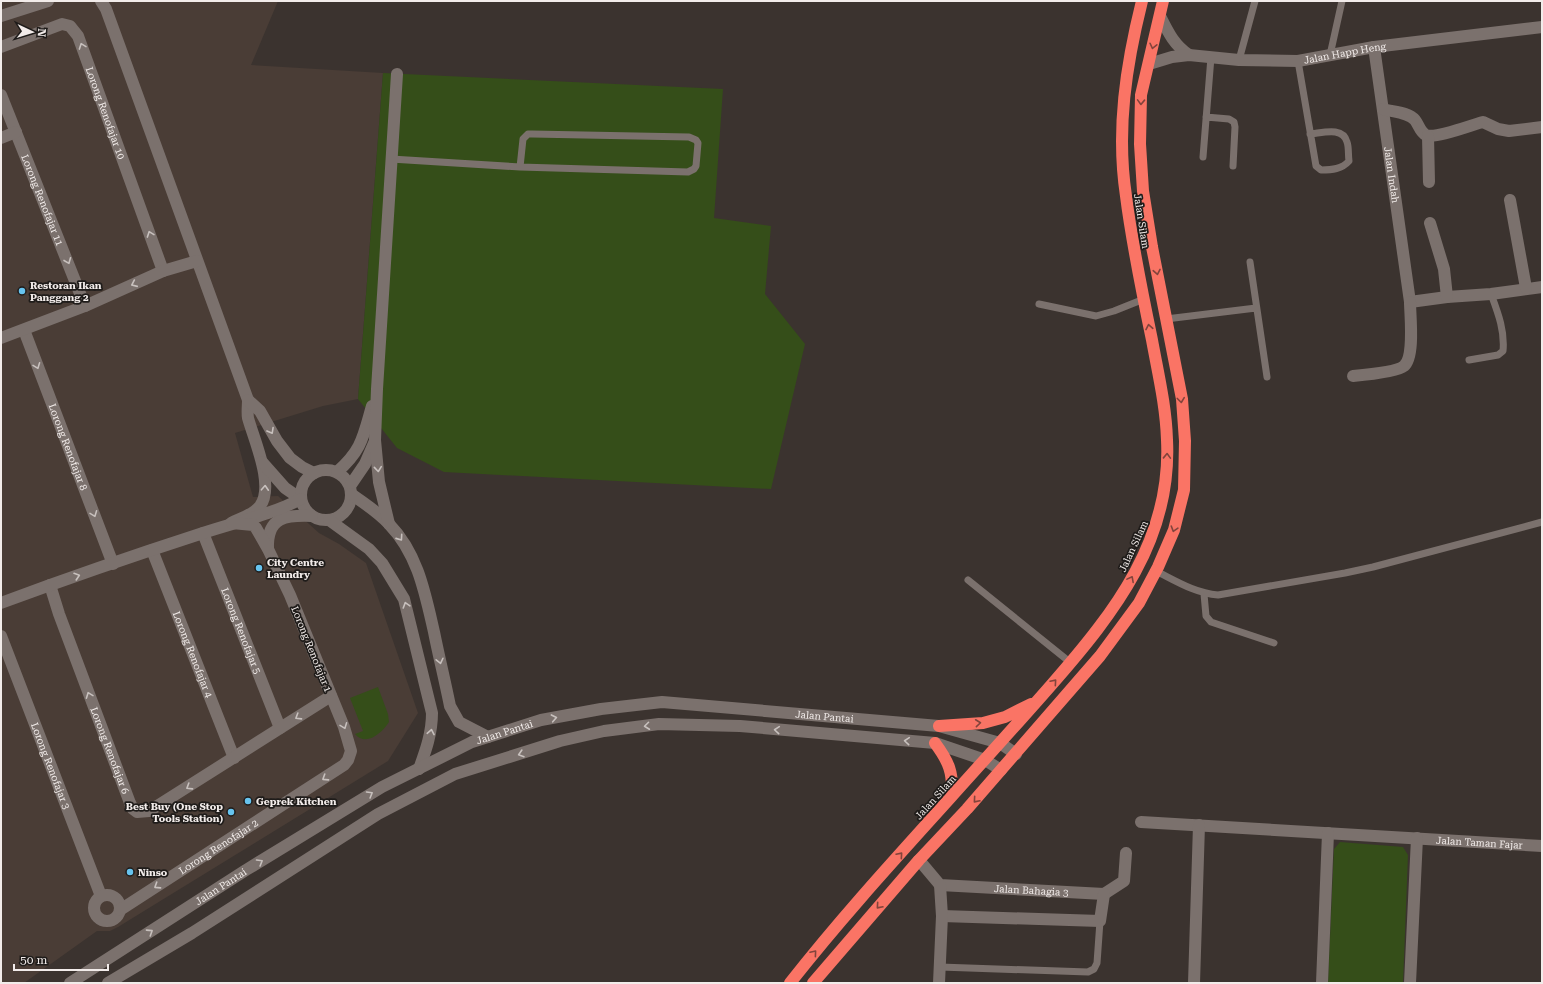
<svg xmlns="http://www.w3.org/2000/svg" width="1543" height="984" font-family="'Roboto Serif',serif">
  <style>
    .built { fill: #4a3d36 }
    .green { fill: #354e19 }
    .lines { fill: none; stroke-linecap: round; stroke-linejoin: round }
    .lane { stroke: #7b716d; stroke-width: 7 }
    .street { stroke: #7b716d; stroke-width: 12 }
    .secondary { stroke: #7b716d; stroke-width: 12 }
    .highway { stroke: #fa7465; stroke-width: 12 }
    .oneway { stroke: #c8c1be }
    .oneway2 { stroke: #82443c }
    .poi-dot { fill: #67c4ef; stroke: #1f1c1a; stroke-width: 1.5 }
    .labels { text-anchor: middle; stroke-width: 3.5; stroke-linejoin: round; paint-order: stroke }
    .street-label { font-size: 10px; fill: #f2ecea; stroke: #1f1c1a }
    .poi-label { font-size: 10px; font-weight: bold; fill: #f2ecea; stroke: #1f1c1a; text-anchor: start }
  </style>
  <rect width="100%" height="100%" fill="#3b332f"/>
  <path class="built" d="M 1,1 L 278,1 L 251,65 L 383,73 L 358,399 L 323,406 L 235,433 L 253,497 L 278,496 L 319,533 L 339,544 L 366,563 L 418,713 L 388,761 L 118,927 L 110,931 L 97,931 L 24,983 L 1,983 Z"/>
  <path class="green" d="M 383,73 L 723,89 L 714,218 L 771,226 L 765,294 L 805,344 L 771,489 L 444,472 L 397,448 L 358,399 Z
    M 378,687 L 388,714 L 389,722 C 382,733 366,747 355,734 L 363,731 L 350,698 Z
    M 1340,842 L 1403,847 L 1408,855 L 1403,983 L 1328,983 L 1334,849 Z"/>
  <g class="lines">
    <path class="lane" d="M 1330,55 L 1342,1
      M 1239,60 L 1255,1
      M 1298,61 L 1316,166 L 1321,170 C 1332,170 1342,169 1349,161 C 1348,155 1349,147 1347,142 C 1343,126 1322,133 1310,134
      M 1206,117 L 1229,119 L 1234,122 L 1235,127 L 1233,166
      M 1203,157 L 1211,57
      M 391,159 L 520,167 L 688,172 L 694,169 L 696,166 L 698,143 L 696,140 L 689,137 L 532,134 L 528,134 L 523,139 L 520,167
      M 1250,262 L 1267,377
      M 1039,304 L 1096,316 L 1114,311 L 1144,299
      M 1166,319 L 1256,308
      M 1469,360 L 1498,355 L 1503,351 C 1505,331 1498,313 1491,294
      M 1156,571 C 1176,581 1195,593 1218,595 L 1345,573 L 1373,567 L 1542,522
      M 968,580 L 1071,663
      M 1204,594 L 1206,616 L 1211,622 L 1274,643
      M 940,967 L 1088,972 L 1094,969 L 1097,963 L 1100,921"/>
    <g class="street">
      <path d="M 101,1 L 106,9 L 248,400 C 248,406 247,412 248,418 C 254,440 275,486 260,506 C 253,515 241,518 231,523"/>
      <path d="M 1,16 L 48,1"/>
      <path d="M 1160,16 C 1168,32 1174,45 1189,55"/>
      <path id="s1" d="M 1,47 L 62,24 L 70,26 L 78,36 L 163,271"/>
      <path id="s2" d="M 1374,47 L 1410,302 L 1447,297 L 1491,294 L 1542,287"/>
      <path id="s3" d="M 1149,64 L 1172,57 L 1189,55 L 1239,60 L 1298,61 L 1374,47 L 1542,27"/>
      <path id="s4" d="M 1,95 L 85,306"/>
      <path d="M 1383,109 C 1393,112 1408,112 1415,120 C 1419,125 1420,132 1426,135 C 1436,139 1471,125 1483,122 L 1498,129 L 1509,131 L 1542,127"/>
      <path d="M 1428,136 L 1429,182"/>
      <path d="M 1,138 L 16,132"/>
      <path d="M 1510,200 L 1526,288"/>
      <path d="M 1430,223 L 1444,269 L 1447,297"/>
      <path id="s5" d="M 24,330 L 113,564"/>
      <path d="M 1,338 L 85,306 L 163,271 L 197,261"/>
      <path d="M 1353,376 C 1364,375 1397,372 1404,366 C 1415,357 1410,315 1410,302"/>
      <path d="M 248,400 L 260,411 L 277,441 L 290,458 L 302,467 L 314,473"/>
      <path d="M 262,462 L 285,488 L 301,499"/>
      <circle cx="326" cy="495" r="25"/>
      <path d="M 337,472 C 362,450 363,437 372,406"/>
      <path d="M 350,486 L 365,464 L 375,441"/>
      <path d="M 351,494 C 364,503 378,512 389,524 C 418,554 425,593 434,632 C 439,657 445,681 450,706 L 459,722 L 488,737"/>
      <path d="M 329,520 L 369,549 L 382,563 L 404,599 L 432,713 C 432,733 426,750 419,769"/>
      <path d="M 389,524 L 379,482 L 375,440 L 377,389 L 397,74"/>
      <path id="s6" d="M 203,533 L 280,728"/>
      <path d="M 268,548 C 267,516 287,515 312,516"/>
      <path id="s7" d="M 152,550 L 234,758"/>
      <path id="s8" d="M 50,585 L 59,614 L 130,803 L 133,809 L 137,812 L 149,811 L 154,808 L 331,696"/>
      <path d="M 1,603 C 68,578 135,555 203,533 C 236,522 270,515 301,499"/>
      <path id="s9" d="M 1,636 L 101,896"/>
      <path id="s10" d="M 1141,822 L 1542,846"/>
      <path id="s11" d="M 919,860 L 940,885 L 1104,894 L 1124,881 L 1126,853"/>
      <circle cx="107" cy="908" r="13"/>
      <path id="s12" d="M 120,910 L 344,765 L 348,760 L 351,751 L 344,727 L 290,595 L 268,549 L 256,528 L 253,525 L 232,523"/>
      <path d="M 942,916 L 1100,921 L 1104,894"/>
      <path d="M 939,983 L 942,916 L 940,885"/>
      <path d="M 1194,983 L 1199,825"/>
      <path d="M 1322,983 L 1328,833"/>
      <path d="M 1410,983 L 1417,838"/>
    </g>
    <g class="secondary">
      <path id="s13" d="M 70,983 L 246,870 L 382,787 L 472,742 L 541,720 L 601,709 L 662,702 L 939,726 L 1000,743 L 1016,754"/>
      <path d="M 108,983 L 192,933 L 378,814 L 455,774 L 560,741 L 604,731 L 659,724 L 740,726 L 935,743 L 985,760 L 1001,770"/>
    </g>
    <path class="highway" d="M 939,726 L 983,723 L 1005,717 L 1031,704
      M 935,743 C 949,762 953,772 952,795
      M 790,983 C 841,918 897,857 952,796 C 986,758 1020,721 1053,683 C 1115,612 1172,539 1167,440 C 1166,406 1158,373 1152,340 C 1142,292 1132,244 1126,196 C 1116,130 1126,65 1142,1
      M 813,983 L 919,860 L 967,809 L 1100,656 L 1139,603 L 1158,567 L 1174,530 L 1184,490 L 1185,441 L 1182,399 L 1152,247 L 1143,191 L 1140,144 L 1141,95 L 1163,1"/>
  </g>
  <defs><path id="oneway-chevron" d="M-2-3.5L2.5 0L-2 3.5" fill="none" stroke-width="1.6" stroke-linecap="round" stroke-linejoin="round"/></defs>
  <g class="oneway">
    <use href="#oneway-chevron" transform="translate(82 46) rotate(-110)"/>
    <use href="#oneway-chevron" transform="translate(150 234) rotate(-110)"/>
    <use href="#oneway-chevron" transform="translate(68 261) rotate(68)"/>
    <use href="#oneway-chevron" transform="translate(134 284) rotate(156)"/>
    <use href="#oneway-chevron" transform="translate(37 366) rotate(69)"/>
    <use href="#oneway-chevron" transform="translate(271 431) rotate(61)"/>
    <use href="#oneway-chevron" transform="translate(378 469) rotate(84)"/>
    <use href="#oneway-chevron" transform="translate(265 488) rotate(-87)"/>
    <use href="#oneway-chevron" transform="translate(94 514) rotate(69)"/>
    <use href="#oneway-chevron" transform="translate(400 538) rotate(55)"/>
    <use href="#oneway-chevron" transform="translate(77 576) rotate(-18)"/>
    <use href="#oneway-chevron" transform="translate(406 605) rotate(-107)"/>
    <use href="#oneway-chevron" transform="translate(440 661) rotate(77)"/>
    <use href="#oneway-chevron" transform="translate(89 695) rotate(-111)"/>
    <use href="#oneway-chevron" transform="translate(298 717) rotate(148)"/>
    <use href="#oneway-chevron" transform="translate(554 718) rotate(-11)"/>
    <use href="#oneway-chevron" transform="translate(344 726) rotate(69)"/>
    <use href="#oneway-chevron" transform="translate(647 726) rotate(173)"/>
    <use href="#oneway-chevron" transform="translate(777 730) rotate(-175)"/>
    <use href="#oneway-chevron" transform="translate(431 732) rotate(-79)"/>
    <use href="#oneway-chevron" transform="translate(907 741) rotate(-175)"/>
    <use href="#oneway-chevron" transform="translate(521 754) rotate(163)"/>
    <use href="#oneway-chevron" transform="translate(325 778) rotate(147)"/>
    <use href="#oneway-chevron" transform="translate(189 787) rotate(148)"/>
    <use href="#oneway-chevron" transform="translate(370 794) rotate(-31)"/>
    <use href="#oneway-chevron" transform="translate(260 862) rotate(-31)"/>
    <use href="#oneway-chevron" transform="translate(157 886) rotate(147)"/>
    <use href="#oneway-chevron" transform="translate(150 932) rotate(-33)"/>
  </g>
  <g class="oneway2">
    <use href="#oneway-chevron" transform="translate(1153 46) rotate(103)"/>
    <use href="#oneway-chevron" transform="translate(1141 102) rotate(92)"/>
    <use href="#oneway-chevron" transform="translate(1157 272) rotate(79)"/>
    <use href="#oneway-chevron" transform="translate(1149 327) rotate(-101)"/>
    <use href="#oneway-chevron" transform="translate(1181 400) rotate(83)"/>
    <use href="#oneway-chevron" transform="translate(1167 456) rotate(-88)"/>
    <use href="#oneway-chevron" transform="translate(1174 529) rotate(107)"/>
    <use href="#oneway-chevron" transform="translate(1131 579) rotate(-62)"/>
    <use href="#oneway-chevron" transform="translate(1054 682) rotate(-49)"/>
    <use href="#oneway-chevron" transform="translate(978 723) rotate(-6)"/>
    <use href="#oneway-chevron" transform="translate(976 800) rotate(131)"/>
    <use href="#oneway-chevron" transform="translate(900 855) rotate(-49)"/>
    <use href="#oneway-chevron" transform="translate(879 906) rotate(131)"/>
    <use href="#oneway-chevron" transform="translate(814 953) rotate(-50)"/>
  </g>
  <g class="poi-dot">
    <circle cx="22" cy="291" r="4"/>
    <circle cx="259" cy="568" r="4"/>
    <circle cx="248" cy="801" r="4"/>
    <circle cx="231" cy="812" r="4"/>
    <circle cx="130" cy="872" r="4"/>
  </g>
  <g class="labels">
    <g class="street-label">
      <text dy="4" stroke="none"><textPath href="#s3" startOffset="198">Jalan Happ Heng</textPath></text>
      <text dy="4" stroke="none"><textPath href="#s1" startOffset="168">Lorong Renofajar 10</textPath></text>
      <text dy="4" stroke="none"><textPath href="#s2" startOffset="129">Jalan Indah</textPath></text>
      <text dy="4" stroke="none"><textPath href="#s4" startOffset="113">Lorong Renofajar 11</textPath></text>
      <text transform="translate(1142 221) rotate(81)" y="4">Jalan Silam</text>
      <text dy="4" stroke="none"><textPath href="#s5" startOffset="125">Lorong Renofajar 8</textPath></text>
      <text transform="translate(1133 546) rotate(-65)" y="4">Jalan Silam</text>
      <text dy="4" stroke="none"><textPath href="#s6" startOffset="105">Lorong Renofajar 5</textPath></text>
      <text transform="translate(312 649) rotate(68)" y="4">Lorong Renofajar 1</text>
      <text dy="4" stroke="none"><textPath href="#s7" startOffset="112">Lorong Renofajar 4</textPath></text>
      <text dy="4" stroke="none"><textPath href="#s13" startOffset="827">Jalan Pantai</textPath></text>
      <text dy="4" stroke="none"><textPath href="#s13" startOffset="503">Jalan Pantai</textPath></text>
      <text dy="4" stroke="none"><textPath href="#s8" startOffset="176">Lorong Renofajar 6</textPath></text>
      <text dy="4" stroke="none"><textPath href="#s9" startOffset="139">Lorong Renofajar 3</textPath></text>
      <text transform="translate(935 797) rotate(-48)" y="4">Jalan Silam</text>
      <text dy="4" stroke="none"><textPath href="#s10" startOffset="339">Jalan Taman Fajar</textPath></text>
      <text dy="4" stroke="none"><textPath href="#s12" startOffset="117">Lorong Renofajar 2</textPath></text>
      <text dy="4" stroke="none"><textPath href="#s13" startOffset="179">Jalan Pantai</textPath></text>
      <text dy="4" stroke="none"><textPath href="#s11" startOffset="124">Jalan Bahagia 3</textPath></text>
    </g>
    <g class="poi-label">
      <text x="30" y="289">Restoran Ikan<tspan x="30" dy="12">Panggang 2</tspan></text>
      <text x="267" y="566">City Centre<tspan x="267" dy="12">Laundry</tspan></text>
      <text x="256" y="805">Geprek Kitchen</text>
      <text x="223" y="810" text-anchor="end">Best Buy (One Stop<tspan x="223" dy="12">Tools Station)</tspan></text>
      <text x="138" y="876">Ninso</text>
    </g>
  </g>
  <rect width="1543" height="984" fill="none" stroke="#f2ecea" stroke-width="4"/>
  <g transform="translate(32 32) rotate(94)" stroke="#1f1c1a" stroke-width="3" paint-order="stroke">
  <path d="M0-3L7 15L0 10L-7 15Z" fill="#f2ecea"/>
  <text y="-6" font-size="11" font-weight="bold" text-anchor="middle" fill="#f2ecea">N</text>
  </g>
  <path d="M14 964v6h94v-6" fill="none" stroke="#f2ecea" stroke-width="2"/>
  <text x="20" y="964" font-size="12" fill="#f2ecea" stroke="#1f1c1a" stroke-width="3" paint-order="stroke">50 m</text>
</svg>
